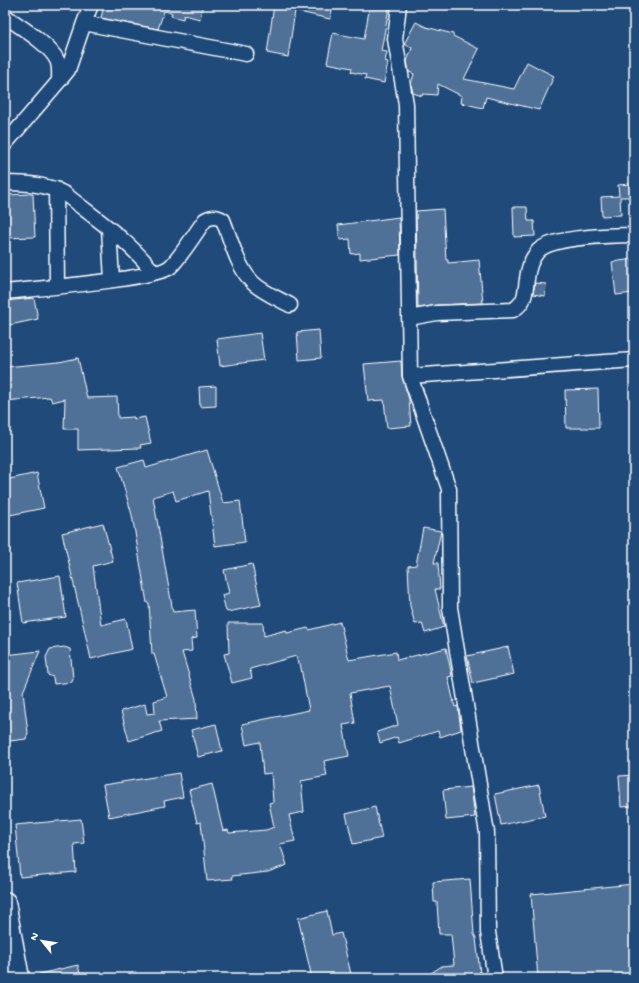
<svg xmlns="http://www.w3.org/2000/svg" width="639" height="983" font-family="'Gochi Hand',sans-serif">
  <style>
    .building { fill: #507197; stroke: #fff }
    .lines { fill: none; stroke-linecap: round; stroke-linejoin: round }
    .minor-casing { stroke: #fff; stroke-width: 17 }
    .secondary-casing { stroke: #fff; stroke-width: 23 }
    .minor { stroke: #1f4a7a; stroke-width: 14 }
    .secondary { stroke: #1f4a7a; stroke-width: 20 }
  </style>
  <rect width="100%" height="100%" fill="#1f4a7a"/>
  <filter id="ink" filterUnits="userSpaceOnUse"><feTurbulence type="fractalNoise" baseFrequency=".025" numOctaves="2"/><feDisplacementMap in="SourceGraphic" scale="8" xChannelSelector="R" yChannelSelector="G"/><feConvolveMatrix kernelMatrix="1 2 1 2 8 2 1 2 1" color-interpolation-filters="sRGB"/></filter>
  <g filter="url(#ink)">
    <path class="building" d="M 104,5 L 157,6 L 203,5 L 200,19 L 184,15 L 183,19 L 171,16 L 172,13 L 164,11 L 158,29 L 101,18 Z
      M 274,5 L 333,5 L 330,19 L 295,11 L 288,57 L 267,53 Z
      M 370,5 L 389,8 L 381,51 L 387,52 L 385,61 L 388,62 L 384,83 L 365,79 L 366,75 L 351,72 L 352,68 L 327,63 L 333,33 L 364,39 Z
      M 416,22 L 426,27 L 453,34 L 453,36 L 479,49 L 464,79 L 514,89 L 527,62 L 554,76 L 539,110 L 486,97 L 483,108 L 461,103 L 462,96 L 438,84 L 437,95 L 423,94 L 422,96 L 413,93 L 411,84 L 414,74 L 409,72 L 407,61 L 412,48 L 404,44 Z
      M 630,184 L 630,197 L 620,197 L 621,215 L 602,216 L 601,197 L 619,196 L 618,185 Z
      M 33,194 L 35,237 L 5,238 L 5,195 Z
      M 513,207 L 527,207 L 528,221 L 534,221 L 535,236 L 514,237 Z
      M 443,209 L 446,260 L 448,260 L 448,263 L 479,260 L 483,303 L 437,305 L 418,308 L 416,211 Z
      M 399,217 L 400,255 L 360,259 L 360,253 L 351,254 L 350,239 L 340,240 L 338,225 Z
      M 634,259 L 634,293 L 616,295 L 612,262 Z
      M 535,283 L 546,284 L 545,296 L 533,294 Z
      M 34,298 L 38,319 L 5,326 L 5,301 Z
      M 319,330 L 321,358 L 299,360 L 297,332 Z
      M 260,333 L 264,360 L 220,366 L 217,339 Z
      M 78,358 L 87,398 L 117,397 L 118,418 L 134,417 L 134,419 L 145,417 L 151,443 L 140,445 L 141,448 L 78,450 L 78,429 L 64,429 L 65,399 L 52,402 L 50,397 L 5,401 L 5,367 L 59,362 Z
      M 401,361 L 402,377 L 409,399 L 411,426 L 387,428 L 384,400 L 368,401 L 364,364 Z
      M 216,386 L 216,406 L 200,407 L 199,387 Z
      M 598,389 L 599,428 L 566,428 L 565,390 Z
      M 207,450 L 223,503 L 240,501 L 245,542 L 215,546 L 208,491 L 176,501 L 173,491 L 153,497 L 173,612 L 195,610 L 197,638 L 191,639 L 192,651 L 182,652 L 196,699 L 197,719 L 159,721 L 162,731 L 129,741 L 121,711 L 145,704 L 147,714 L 155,713 L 154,701 L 167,697 L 154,654 L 152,654 L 149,603 L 147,603 L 132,515 L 118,467 L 144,460 L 146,468 Z
      M 37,473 L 44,508 L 5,516 L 5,480 Z
      M 103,523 L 113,561 L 93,566 L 101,625 L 126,619 L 132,649 L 91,659 L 62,533 Z
      M 423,528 L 441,531 L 434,563 L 438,563 L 440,589 L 435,589 L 444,627 L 425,633 L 422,623 L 415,624 L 410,606 L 408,566 L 416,565 Z
      M 252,564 L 261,605 L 228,612 L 226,611 L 222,595 L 229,593 L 224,570 Z
      M 60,576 L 66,617 L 23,623 L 17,583 Z
      M 340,622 L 349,660 L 396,652 L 397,660 L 446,648 L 452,676 L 448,677 L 455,707 L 458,706 L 461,730 L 440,737 L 438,731 L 399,743 L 397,737 L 380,743 L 377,732 L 398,725 L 390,686 L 350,693 L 355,723 L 343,725 L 349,756 L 324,761 L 327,776 L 301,781 L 304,812 L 289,815 L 295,841 L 280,844 L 287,865 L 268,872 L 232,876 L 233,879 L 207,881 L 201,822 L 197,823 L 189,790 L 212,784 L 223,831 L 228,830 L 229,833 L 266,830 L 274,827 L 269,803 L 273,802 L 271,773 L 263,774 L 260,742 L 246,745 L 242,724 L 309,710 L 300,663 L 298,664 L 296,656 L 250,669 L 252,678 L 232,683 L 224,654 L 229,653 L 228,623 L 263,623 L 264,636 L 286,630 L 287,633 L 308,628 L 309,630 Z
      M 64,647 L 70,649 L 73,678 L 72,682 L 54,684 L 53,677 L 48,675 L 46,657 L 50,649 Z
      M 508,647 L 514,674 L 473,683 L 467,656 Z
      M 40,651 L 23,692 L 28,733 L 26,739 L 10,741 L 5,739 L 5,655 Z
      M 216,724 L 222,751 L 198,757 L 191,730 Z
      M 179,773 L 183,797 L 164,801 L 165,806 L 109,817 L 103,785 Z
      M 634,775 L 634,806 L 621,807 L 619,776 Z
      M 539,785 L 545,816 L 501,825 L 495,794 Z
      M 471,787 L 475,817 L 446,820 L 443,790 Z
      M 375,807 L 382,838 L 353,844 L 346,814 Z
      M 81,819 L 84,843 L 74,844 L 76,872 L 20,877 L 15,825 Z
      M 470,879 L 474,934 L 476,938 L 480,973 L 472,978 L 423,978 L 442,966 L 454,965 L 451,934 L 439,934 L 437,902 L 434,902 L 433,882 Z
      M 634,884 L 634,978 L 538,978 L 531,894 Z
      M 327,911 L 332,935 L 341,933 L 352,978 L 312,978 L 298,918 Z
      M 78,965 L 81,978 L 39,978 L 39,974 Z"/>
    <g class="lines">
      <defs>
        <path id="minor" d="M 399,5 L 395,39 L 406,104 L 410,376 L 449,489 L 450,608 L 487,833 L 488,932 L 495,978
          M 5,16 C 19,26 49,44 57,60 C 60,66 59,74 59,81 L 5,144
          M 84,23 L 91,5
          M 59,81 L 68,70 L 84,23 L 246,54
          M 5,183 C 26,183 46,184 65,194 C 96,219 130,241 154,273
          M 56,189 L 57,286
          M 109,229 L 112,280
          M 5,292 C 32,289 156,279 170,267 C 180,258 196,232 205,220 C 212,216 216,216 223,220 C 231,240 237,266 252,282 C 262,292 277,298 290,305
          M 409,318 L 437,313 L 513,310 C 526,302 525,293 527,279 C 528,269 531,259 538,251 C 553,236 610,236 631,235 L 634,233
          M 410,376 L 634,360"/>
        <path id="secondary" d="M 5,902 L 19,978"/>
      </defs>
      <use href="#minor" class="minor-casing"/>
      <use href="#secondary" class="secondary-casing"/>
      <use href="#minor" class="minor"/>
      <use href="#secondary" class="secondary"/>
    </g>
  </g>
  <rect width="639" height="983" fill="none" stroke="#1f4a7a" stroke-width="20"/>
  <rect x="10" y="10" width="619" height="963" fill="none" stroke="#fff" stroke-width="1.5" filter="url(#ink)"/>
  <g transform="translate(42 941) rotate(300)" stroke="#1f4a7a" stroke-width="3" paint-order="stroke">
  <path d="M0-3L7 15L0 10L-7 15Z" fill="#ffffff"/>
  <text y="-6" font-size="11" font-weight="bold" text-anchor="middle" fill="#ffffff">N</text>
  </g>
</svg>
